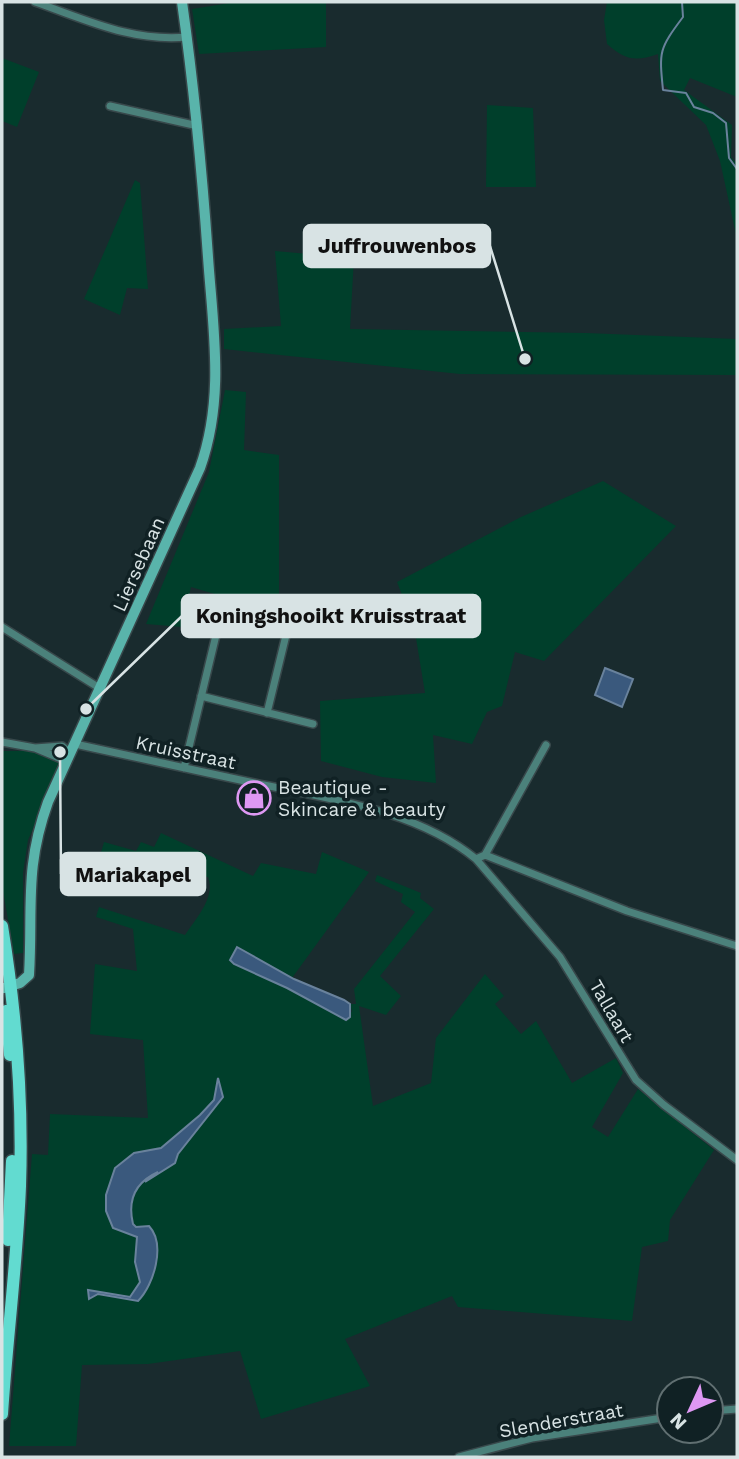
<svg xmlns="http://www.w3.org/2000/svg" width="739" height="1459" font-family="'Work Sans',sans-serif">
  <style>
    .green { fill: #003f2b }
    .water { fill: #3a597d; stroke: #69829c; stroke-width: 2 }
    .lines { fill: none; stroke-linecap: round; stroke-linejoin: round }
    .stream { stroke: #69829c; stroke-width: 2 }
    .street-casing { stroke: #38484b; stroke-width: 10 }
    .secondary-casing { stroke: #38484b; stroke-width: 13 }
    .primary-casing { stroke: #38484b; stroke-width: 15 }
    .street { stroke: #4b817b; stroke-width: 7 }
    .secondary { stroke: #59b4ab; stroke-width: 10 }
    .primary { stroke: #62dbd0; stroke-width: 12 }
    .labels { text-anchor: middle; stroke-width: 7; stroke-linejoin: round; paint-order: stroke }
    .street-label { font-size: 19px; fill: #d8e3e4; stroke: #102124 }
    .poi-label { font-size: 19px; fill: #d8e3e4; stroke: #102124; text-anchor: start }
    .leader { fill: none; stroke: #d8e3e4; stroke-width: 2.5 }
    .callout-dot { fill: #d8e3e4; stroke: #102124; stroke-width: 2.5 }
    .callout { fill: #d8e3e4; stroke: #d8e3e4; stroke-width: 2.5 }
    .callout-label { font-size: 21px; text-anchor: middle; font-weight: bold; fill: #111 }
  </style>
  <rect width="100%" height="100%" fill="#192b2e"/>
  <path class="green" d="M 236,2 L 326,2 L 326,47 L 199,54 L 192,9 Z
    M 607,2 L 737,2 L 737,97 L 690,78 L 684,90 L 732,125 L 731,157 L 737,164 L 737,239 L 720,161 L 706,125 L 660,81 L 658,54 C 635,62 625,60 607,44 L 604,20 Z
    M 2,58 L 39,72 L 17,127 L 2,121 Z
    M 487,105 L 533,108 L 536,187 L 486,187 Z
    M 135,180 L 140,183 L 148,289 L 127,288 L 120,315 L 84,299 Z
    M 275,251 L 354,258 L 350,329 L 586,333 L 737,339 L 737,375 L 460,374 L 224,349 L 224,329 L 281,326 Z
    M 225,390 L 246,392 L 244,450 L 279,455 L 279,613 L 191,587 L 182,627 L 146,624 L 209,472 Z
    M 603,481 L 676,526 L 544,661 L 515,652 L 502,706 L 487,712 L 472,744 L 433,735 L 436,783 L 382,777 L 321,761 L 320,701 L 425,693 L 414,626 L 397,582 L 521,517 Z
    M 2,751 L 32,751 L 62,762 L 28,840 L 23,873 L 23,953 L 14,954 L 2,885 Z
    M 161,833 L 253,876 L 261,863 L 316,874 L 322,852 L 369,872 L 292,978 L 237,947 L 230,960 L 287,988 L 352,1012 L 350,1004 L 356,1004 L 354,989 L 415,912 L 401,902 L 403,894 L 375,881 L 377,875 L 421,893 L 420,898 L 434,909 L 380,976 L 401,996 L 386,1015 L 359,1006 L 373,1106 L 431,1083 L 436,1038 L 485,974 L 504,996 L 495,1004 L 521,1034 L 536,1021 L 572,1083 L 616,1058 L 623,1073 L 592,1127 L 608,1137 L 638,1089 L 714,1150 L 670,1220 L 668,1241 L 642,1247 L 632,1321 L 458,1307 L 452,1296 L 345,1339 L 370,1386 L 261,1419 L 240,1351 L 148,1364 L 82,1365 L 76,1446 L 9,1446 L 32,1154 L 48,1155 L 50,1114 L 148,1118 L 143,1040 L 90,1034 L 95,964 L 137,971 L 133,929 L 96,917 L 99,907 L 185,935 C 196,918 216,897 208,877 L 145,867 L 100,856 L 104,842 L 136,851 L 141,842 L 154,847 Z"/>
  <path class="water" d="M 605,668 L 633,679 L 622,707 L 595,695 Z
    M 237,947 L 294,979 L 344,1000 L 350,1004 L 350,1017 L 346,1020 L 287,988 L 234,964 L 230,960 Z
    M 218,1078 L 223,1097 L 178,1154 L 175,1163 L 145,1182 L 158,1172 C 136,1182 127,1199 133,1224 L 136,1227 L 149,1226 C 166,1244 154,1285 138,1301 L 98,1294 L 89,1299 L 88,1290 L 130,1297 L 140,1282 L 135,1262 L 137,1237 L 113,1228 L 106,1211 L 106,1195 L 115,1168 L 134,1153 L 161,1148 L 200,1115 L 214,1100 Z"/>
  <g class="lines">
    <path class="stream" d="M 682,2 L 683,17 C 659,49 659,51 663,90 L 686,93 L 694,107 L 713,113 L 726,123 L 729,158 L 737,169"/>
    <defs>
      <path id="street" d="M 35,2 C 87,20 131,42 187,37
        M 110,106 L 198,126
        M 2,627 L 101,689
        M 201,696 L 313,724
        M 2,742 L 35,748 L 66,761
        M 75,744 C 135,757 194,770 254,783 C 328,799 415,809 476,859 L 485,855 L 627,911 L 737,946
        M 35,748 L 62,746 L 70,753
        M 184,768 L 224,602 L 284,617 L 289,623 L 267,713
        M 485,855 L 546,745
        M 476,859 L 560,957 L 636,1080 L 664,1105 L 737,1160
        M 711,1411 L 737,1409
        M 459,1457 L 532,1438 L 669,1417"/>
      <path id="secondary" d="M 4,988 L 20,983 L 29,975 C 33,909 24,868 48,802 L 200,468 C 225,398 213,329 208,257 C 202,171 194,87 182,2"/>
      <path id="primary" d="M 2,926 C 16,1012 23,1098 20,1186 C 17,1262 7,1338 2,1414
        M 6,1011 L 10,1055
        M 8,1240 L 12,1161"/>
    </defs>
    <use href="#street" class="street-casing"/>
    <use href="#secondary" class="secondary-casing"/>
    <use href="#primary" class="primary-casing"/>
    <use href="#street" class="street"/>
    <use href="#secondary" class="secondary"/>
    <use href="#primary" class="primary"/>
  </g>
  <defs>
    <symbol id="shop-ring" viewBox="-11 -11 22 22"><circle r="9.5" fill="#102124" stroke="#de98f3" stroke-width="1.5"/><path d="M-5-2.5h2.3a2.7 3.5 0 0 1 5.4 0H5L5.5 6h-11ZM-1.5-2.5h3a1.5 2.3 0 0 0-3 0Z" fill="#de98f3"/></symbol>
  </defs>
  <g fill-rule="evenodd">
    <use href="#shop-ring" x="235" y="779" width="38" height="38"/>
  </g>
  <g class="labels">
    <g class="street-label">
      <text transform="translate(138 564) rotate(-66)" y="7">Liersebaan</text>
      <text transform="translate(186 752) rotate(12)" y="7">Kruisstraat</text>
      <text transform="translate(612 1011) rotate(60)" y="7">Tallaart</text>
      <text transform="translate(561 1420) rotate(-10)" y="7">Slenderstraat</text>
    </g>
    <g class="poi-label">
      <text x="278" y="794">Beautique -<tspan x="278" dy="22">Skincare &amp; beauty</tspan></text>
    </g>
  </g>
  <path class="leader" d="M525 359L490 246M86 709L182 616M60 752L61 874"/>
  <g class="callout-dot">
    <circle cx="525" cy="359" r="7"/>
    <circle cx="86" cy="709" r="7"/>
    <circle cx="60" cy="752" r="7"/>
  </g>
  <g class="callout">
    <rect x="304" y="225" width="186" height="42" rx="7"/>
    <rect x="182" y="595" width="298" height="42" rx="7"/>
    <rect x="61" y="853" width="144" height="42" rx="7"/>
  </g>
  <g class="callout-label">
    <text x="397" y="253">Juffrouwenbos</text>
    <text x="331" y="623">Koningshooikt Kruisstraat</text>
    <text x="133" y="882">Mariakapel</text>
  </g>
  <rect width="739" height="1459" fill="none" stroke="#d8e3e4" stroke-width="7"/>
  <g transform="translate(690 1410) rotate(226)"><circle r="33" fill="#102124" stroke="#606f71" stroke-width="2"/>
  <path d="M0-5L12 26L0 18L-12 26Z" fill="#de98f3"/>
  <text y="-10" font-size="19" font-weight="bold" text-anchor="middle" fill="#d8e3e4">N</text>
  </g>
</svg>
